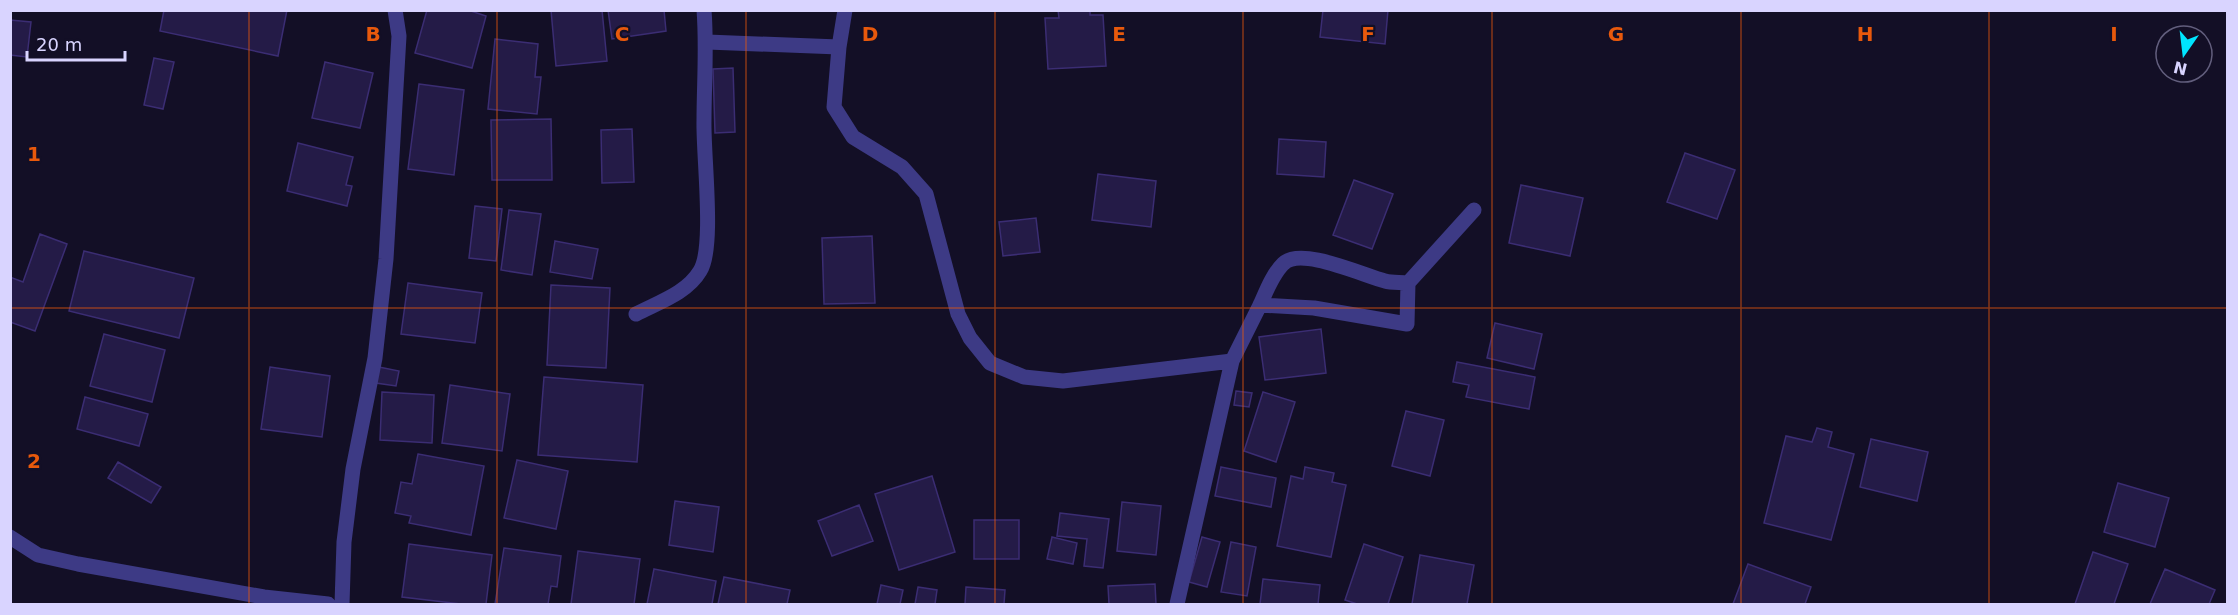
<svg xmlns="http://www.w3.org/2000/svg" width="2238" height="615" font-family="'DejaVu Sans',sans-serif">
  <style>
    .building { fill: #241b47; stroke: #3b2d73; stroke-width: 1.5 }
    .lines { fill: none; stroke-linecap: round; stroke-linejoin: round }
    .street { stroke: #3d3a85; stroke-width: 15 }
    .grid { fill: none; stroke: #e8590c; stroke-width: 1.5; stroke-opacity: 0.55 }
    .grid-label { font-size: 20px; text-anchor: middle; font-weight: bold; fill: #e8590c; stroke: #130f26; stroke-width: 4.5; stroke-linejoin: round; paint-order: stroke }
  </style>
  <rect width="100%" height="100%" fill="#130f26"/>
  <path class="building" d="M 164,10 L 287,10 L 278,56 L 160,31 Z
    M 427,10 L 468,10 L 486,16 L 472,68 L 415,53 Z
    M 551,10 L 602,10 L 607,61 L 556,66 Z
    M 608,10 L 664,10 L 666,31 L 612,39 Z
    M 1058,10 L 1090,10 L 1090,15 L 1103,15 L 1106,66 L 1048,69 L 1045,18 L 1059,18 Z
    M 1323,10 L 1388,10 L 1385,44 L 1320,37 Z
    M 10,20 L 31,22 L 27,57 L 10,55 Z
    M 495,39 L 538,44 L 535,77 L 541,77 L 537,114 L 488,109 Z
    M 154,58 L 174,62 L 163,109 L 144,105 Z
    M 325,62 L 373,73 L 360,128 L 312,118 Z
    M 733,68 L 735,132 L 715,133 L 713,69 Z
    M 419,84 L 464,90 L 454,175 L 408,169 Z
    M 551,119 L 552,180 L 492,180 L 491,120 Z
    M 632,129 L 634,182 L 602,183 L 601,130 Z
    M 1279,139 L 1326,142 L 1324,177 L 1277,174 Z
    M 298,143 L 353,157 L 346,185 L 352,186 L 347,206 L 287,191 Z
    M 1685,153 L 1735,170 L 1717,219 L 1667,202 Z
    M 1098,174 L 1156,181 L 1151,227 L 1092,220 Z
    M 1354,180 L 1393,194 L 1372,249 L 1333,235 Z
    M 1521,185 L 1583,198 L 1570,256 L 1509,243 Z
    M 475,206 L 502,209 L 496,261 L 469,258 Z
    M 509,210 L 541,214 L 532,275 L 501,270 Z
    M 1036,218 L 1040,252 L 1003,256 L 999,222 Z
    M 40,234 L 67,244 L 35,331 L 10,322 L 10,277 L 23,282 Z
    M 872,236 L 875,303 L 824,304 L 822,238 Z
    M 555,241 L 598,249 L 592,279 L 550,272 Z
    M 84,251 L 194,278 L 179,338 L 69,311 Z
    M 408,283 L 482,293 L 475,343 L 401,334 Z
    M 551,285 L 610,288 L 606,368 L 547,365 Z
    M 1495,323 L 1542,334 L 1534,369 L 1487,358 Z
    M 1321,329 L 1326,373 L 1265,380 L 1259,337 Z
    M 104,334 L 165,350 L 152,402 L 90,386 Z
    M 1457,362 L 1535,377 L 1529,409 L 1466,397 L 1469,385 L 1453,382 Z
    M 270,367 L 330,376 L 322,437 L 261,429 Z
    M 379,367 L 399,371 L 396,386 L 376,383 Z
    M 544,377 L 643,385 L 637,462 L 538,455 Z
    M 450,385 L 510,394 L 502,451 L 442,443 Z
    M 1236,391 L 1252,393 L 1249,407 L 1234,405 Z
    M 382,392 L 434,395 L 432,443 L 380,440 Z
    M 1263,392 L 1295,402 L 1276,462 L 1244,451 Z
    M 85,397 L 148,414 L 139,446 L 77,429 Z
    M 1406,411 L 1444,420 L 1430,476 L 1392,466 Z
    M 1817,428 L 1832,432 L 1828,447 L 1854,454 L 1831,540 L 1764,523 L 1786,436 L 1812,442 Z
    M 1871,439 L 1928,452 L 1917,501 L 1860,487 Z
    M 418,454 L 484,466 L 471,535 L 409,523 L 411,516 L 395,513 L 401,482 L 412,484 Z
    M 517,460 L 568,471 L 556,529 L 504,518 Z
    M 118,462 L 161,487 L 151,503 L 108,478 Z
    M 1221,467 L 1276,478 L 1271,507 L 1215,496 Z
    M 1305,467 L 1334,473 L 1332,482 L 1346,485 L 1331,557 L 1277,546 L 1291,476 L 1303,479 Z
    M 932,476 L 955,552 L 899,570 L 875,494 Z
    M 2118,483 L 2169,498 L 2155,547 L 2104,532 Z
    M 675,501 L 719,507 L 713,552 L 669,545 Z
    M 1122,502 L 1161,506 L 1156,555 L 1117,551 Z
    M 859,505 L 873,541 L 832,556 L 818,521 Z
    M 1060,513 L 1109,519 L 1103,568 L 1084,566 L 1087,539 L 1057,536 Z
    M 974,520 L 1019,520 L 1019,559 L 974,559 Z
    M 1052,537 L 1077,543 L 1073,564 L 1047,559 Z
    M 1202,537 L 1220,542 L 1207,587 L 1189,582 Z
    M 1231,542 L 1256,547 L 1247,596 L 1221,592 Z
    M 409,544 L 492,555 L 486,604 L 461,604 L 402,597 Z
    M 1364,544 L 1403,557 L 1388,604 L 1357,604 L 1345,600 Z
    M 504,548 L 561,556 L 557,587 L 551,586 L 548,604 L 495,604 Z
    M 578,551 L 640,559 L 634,604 L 571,604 Z
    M 2093,552 L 2128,564 L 2114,604 L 2075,604 Z
    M 1420,555 L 1474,565 L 1467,604 L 1412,604 Z
    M 1748,564 L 1811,587 L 1805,604 L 1733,604 Z
    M 654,569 L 716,581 L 712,604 L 647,604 Z
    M 2165,569 L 2215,590 L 2209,604 L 2150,604 Z
    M 724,577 L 790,590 L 787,604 L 718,604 Z
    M 1263,579 L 1320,585 L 1318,604 L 1260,604 Z
    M 1155,584 L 1156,604 L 1109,604 L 1108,586 Z
    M 881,585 L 903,590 L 900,604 L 877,604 Z
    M 918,587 L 937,590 L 935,604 L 915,604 Z
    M 966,587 L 1005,590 L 1004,604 L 965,604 Z"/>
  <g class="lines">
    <path class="street" d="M 845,10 L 839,47 L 834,107 L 853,137 L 902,167 L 926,194 L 958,314 L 970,338 L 990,363 L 1024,377 L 1063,381 L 1232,361 L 1260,305 L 1314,308 L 1407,324 L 1408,283
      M 707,42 L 839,47
      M 1260,305 C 1266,292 1272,275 1283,264 C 1300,246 1362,275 1385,281 C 1392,283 1401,282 1408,283 L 1474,210
      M 636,314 C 659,302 687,293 700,271 C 715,248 703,154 704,121 C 704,84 707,48 704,10
      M 10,537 L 38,555 L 78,564 L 264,597 L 328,604
      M 342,604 L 344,542 L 353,469 L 375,358 L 386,259 L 399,36 L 395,10
      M 1177,604 L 1232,361"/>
  </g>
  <path class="grid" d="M 249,10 L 249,604M 497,10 L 497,604M 746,10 L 746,604M 995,10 L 995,604M 1243,10 L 1243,604M 1492,10 L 1492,604M 1741,10 L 1741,604M 1989,10 L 1989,604M 10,308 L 2228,308"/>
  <g class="grid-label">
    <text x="373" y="41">B</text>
    <text x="622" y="41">C</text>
    <text x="870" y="41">D</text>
    <text x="1119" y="41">E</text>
    <text x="1368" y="41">F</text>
    <text x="1616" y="41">G</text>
    <text x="1865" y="41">H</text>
    <text x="2114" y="41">I</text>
    <text x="34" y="161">1</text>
    <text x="34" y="468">2</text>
  </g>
  <rect width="2238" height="615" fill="none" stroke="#d9d4ff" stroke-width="24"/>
  <g transform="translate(2184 54) rotate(194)"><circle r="28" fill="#130f26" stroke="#625e7d" stroke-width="1.5"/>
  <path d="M0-4.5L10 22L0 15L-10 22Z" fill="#00e5ff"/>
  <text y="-9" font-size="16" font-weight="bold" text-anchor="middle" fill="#d9d4ff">N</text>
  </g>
  <path d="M27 51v9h98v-9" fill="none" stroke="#d9d4ff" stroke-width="3"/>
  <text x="36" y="51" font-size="18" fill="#d9d4ff" stroke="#130f26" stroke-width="4.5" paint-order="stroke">20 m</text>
</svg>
